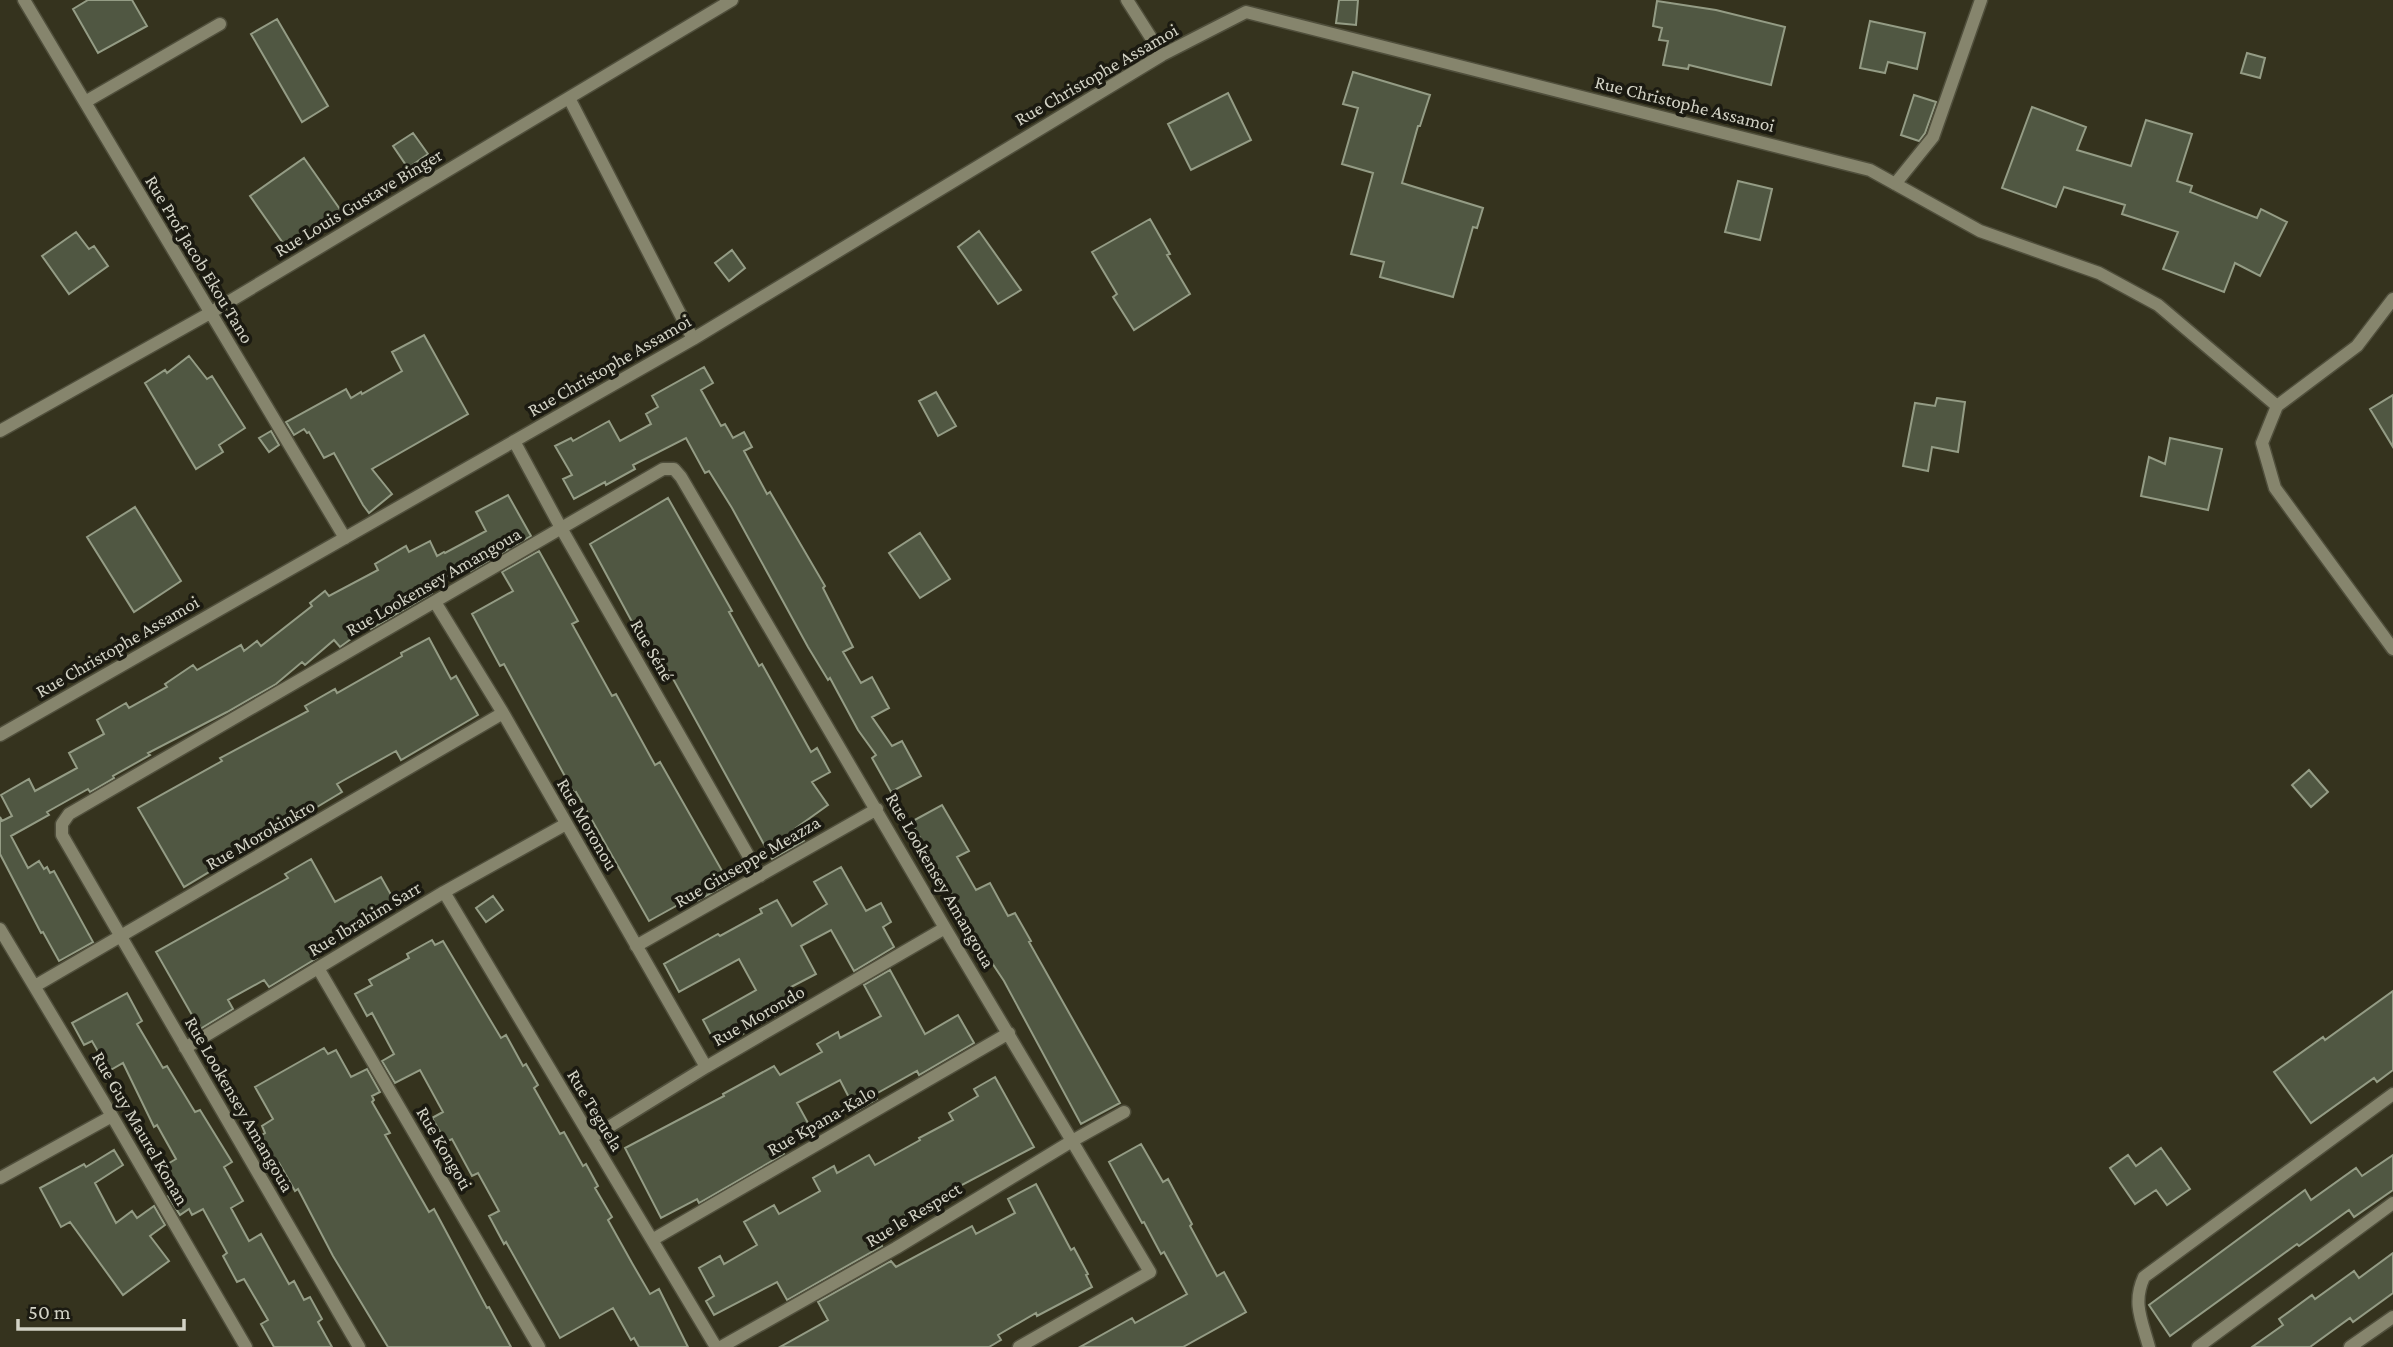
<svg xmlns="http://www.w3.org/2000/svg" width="2393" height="1347" font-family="'Crimson Pro',serif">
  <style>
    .building { fill: #505742; stroke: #949c85; stroke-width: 2 }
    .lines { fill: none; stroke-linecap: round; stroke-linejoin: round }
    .minor-casing { stroke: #504f3c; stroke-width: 15 }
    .minor { stroke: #86856d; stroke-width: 12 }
    .labels { text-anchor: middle; stroke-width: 7; stroke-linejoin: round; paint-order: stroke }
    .street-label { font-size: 19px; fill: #d3d3c6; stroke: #1b1a11 }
  </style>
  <rect width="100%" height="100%" fill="#35331e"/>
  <path class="building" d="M 88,0 L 132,0 L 147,26 L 98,53 L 73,9 Z
    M 1339,0 L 1358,0 L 1356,25 L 1336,23 Z
    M 1657,1 L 1716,10 L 1785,27 L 1771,85 L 1689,65 L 1688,69 L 1663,65 L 1668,41 L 1659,40 L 1662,28 L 1653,26 Z
    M 277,19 L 328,106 L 302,122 L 251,34 Z
    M 1870,21 L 1925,33 L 1917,69 L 1888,62 L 1885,73 L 1860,68 Z
    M 2247,53 L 2265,58 L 2260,78 L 2241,73 Z
    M 1353,72 L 1430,95 L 1420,126 L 1418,126 L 1402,183 L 1483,208 L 1477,228 L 1473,227 L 1453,297 L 1380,277 L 1384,262 L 1351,254 L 1373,173 L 1342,164 L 1358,108 L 1343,104 Z
    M 1228,93 L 1251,140 L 1191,170 L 1168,124 Z
    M 1914,95 L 1936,102 L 1925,133 L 1919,141 L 1901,135 Z
    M 2032,107 L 2086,127 L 2077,150 L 2131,166 L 2146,120 L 2192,134 L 2177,181 L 2192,186 L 2190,192 L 2257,218 L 2261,209 L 2287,222 L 2260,276 L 2235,263 L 2224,292 L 2163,269 L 2178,232 L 2122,214 L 2125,205 L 2064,187 L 2056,207 L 2002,188 Z
    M 413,133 L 428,154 L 408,168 L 393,146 Z
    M 304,158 L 344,215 L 290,253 L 250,196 Z
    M 1738,181 L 1772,189 L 1760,240 L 1725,232 Z
    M 1150,219 L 1170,254 L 1167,255 L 1190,294 L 1134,330 L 1113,297 L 1117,294 L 1092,252 Z
    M 979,231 L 1021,290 L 998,304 L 958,247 Z
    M 76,232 L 89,249 L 94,246 L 108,266 L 69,294 L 42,256 Z
    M 732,250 L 745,268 L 729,281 L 715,263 Z
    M 424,335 L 468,414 L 372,469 L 392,494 L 369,513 L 363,505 L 334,453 L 324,458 L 309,432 L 307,433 L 304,429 L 294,435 L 286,422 L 346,389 L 351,398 L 361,392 L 362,394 L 402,371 L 392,352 Z
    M 189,356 L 207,379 L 212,376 L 245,428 L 219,445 L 223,452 L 196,469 L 145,383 L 165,370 L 167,373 Z
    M 704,367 L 713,383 L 701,390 L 721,426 L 725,424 L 733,438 L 744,432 L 752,447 L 744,451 L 767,494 L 770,492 L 825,586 L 823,588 L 853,647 L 843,652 L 861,683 L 872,677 L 889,708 L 872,717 L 892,746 L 902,741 L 921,776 L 891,792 L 872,758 L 876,755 L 858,730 L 830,678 L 828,680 L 808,647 L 732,508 L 709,471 L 705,473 L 686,438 L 633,465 L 635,469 L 606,485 L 605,482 L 574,499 L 563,479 L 572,475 L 555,446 L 571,438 L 573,441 L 609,421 L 620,441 L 651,424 L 646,414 L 658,407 L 652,396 Z
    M 936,392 L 956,426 L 938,436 L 919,401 Z
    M 2393,395 L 2393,447 L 2370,409 Z
    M 1937,398 L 1965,402 L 1958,452 L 1932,447 L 1928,471 L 1903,466 L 1915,403 L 1935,406 Z
    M 271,431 L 279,445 L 269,452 L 259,438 Z
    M 2170,438 L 2222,449 L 2208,510 L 2141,496 L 2149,457 L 2165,464 Z
    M 508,495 L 531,536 L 471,571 L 468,565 L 429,587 L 432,593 L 371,629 L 369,626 L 340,647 L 334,640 L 305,665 L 302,662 L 276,684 L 227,712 L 148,753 L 150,755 L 113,776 L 114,778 L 90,792 L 88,789 L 47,812 L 49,815 L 11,836 L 28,868 L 39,861 L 44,869 L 47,867 L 50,873 L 54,871 L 93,942 L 59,961 L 43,932 L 41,933 L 0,854 L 0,817 L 2,821 L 12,816 L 1,795 L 29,779 L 35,791 L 77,768 L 69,753 L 104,734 L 97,720 L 126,703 L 129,708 L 167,687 L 165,684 L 193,665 L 197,670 L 241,645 L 244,651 L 257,641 L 261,646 L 312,606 L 310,603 L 325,591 L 329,596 L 378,570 L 375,564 L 406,546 L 409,552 L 430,541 L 437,556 L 444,552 L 445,553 L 486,531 L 476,512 Z
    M 668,498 L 732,611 L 729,612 L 759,666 L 762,664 L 811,752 L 817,748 L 830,772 L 812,782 L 828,805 L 796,828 L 804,841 L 772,859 L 660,655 L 652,659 L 590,544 Z
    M 135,507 L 181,581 L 134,612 L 87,537 Z
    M 920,533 L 950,579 L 920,598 L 889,553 Z
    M 539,551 L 578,621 L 572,624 L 612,696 L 616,694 L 655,765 L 660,762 L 729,883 L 697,901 L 694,896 L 649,921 L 576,792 L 574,793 L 504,664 L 500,666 L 472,614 L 513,591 L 502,572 Z
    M 429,638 L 451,679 L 456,676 L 478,715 L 401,760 L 396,751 L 337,784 L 342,792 L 184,887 L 138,808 L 222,761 L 220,758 L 308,711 L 305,706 L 335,689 L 337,693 L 402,656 L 401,653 Z
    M 2309,770 L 2328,792 L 2311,807 L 2292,785 Z
    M 942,805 L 969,851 L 957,857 L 976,890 L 990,883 L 1008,916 L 1015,913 L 1031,941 L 1029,942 L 1120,1103 L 1081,1124 L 1004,981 L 992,963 L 991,963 L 911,822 Z
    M 311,859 L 335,902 L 381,877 L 398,907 L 348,935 L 349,937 L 315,955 L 317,958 L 269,987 L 264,980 L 228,1000 L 233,1009 L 200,1029 L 156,952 L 288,878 L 285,874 Z
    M 841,867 L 866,911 L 881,903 L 891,922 L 883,927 L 894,947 L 854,971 L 831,930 L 801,946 L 816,974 L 791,987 L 799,1002 L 718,1048 L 703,1020 L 756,990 L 739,959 L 679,992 L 664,964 L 718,934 L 720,936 L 762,913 L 760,909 L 777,900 L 792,926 L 827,904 L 814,882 Z
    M 493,896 L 503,910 L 486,922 L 476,908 Z
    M 432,940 L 435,945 L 443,941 L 501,1038 L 506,1035 L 523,1066 L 526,1064 L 538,1085 L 534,1088 L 560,1134 L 564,1132 L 583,1166 L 586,1164 L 598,1186 L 595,1188 L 612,1217 L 608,1220 L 632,1263 L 650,1294 L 659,1289 L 688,1347 L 639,1347 L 634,1338 L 631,1340 L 613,1308 L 560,1338 L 506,1242 L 504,1244 L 489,1216 L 499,1211 L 478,1173 L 472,1176 L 452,1139 L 446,1142 L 432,1118 L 443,1112 L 420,1070 L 395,1083 L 382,1061 L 394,1054 L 372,1013 L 367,1016 L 355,994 L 372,985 L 369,980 L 409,958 L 407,954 Z
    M 890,970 L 925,1034 L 958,1015 L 974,1043 L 919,1075 L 917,1071 L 874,1095 L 877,1099 L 856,1111 L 840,1080 L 797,1103 L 813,1132 L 781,1150 L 784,1154 L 699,1203 L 697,1199 L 661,1218 L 625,1148 L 724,1096 L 723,1094 L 774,1066 L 780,1075 L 822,1052 L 817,1044 L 838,1032 L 840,1038 L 881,1016 L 864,985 Z
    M 2393,991 L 2393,1070 L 2377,1082 L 2374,1078 L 2311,1123 L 2274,1072 L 2323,1037 L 2325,1040 Z
    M 127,993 L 142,1021 L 137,1024 L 163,1068 L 167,1066 L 195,1112 L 200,1110 L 232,1162 L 224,1167 L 243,1201 L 231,1208 L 249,1241 L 261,1234 L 289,1284 L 294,1281 L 304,1300 L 310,1297 L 322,1319 L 318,1322 L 332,1347 L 274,1347 L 261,1324 L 268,1320 L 244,1279 L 237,1282 L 223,1256 L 227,1253 L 203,1209 L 192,1215 L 189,1209 L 180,1215 L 168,1196 L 178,1189 L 164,1166 L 176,1159 L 157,1125 L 154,1127 L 123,1063 L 109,1071 L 92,1041 L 84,1045 L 72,1023 Z
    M 324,1048 L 328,1054 L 336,1050 L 351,1077 L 367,1069 L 380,1092 L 372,1096 L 374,1100 L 372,1102 L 390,1133 L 385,1135 L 429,1212 L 434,1209 L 487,1308 L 489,1307 L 511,1347 L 388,1347 L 333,1256 L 298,1189 L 295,1191 L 279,1163 L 273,1166 L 257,1138 L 265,1133 L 262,1126 L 273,1119 L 255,1087 Z
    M 995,1077 L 1034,1147 L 905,1215 L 906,1218 L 877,1235 L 882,1246 L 787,1300 L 777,1282 L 714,1315 L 706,1301 L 714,1296 L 699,1268 L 720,1256 L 724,1264 L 757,1245 L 744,1222 L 774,1205 L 779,1214 L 820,1191 L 813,1178 L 834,1166 L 837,1173 L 869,1155 L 875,1165 L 920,1140 L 919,1138 L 953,1120 L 949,1113 L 978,1096 L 974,1089 Z
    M 1141,1144 L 1163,1182 L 1168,1179 L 1192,1224 L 1190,1226 L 1217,1276 L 1224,1272 L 1246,1312 L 1183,1347 L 1080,1347 L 1132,1318 L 1135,1323 L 1187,1294 L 1164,1252 L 1161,1254 L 1144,1222 L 1142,1223 L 1109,1162 Z
    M 2161,1148 L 2190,1189 L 2167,1205 L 2156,1190 L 2135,1204 L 2110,1168 L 2128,1155 L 2136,1166 Z
    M 114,1150 L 123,1165 L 95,1183 L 116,1223 L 132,1211 L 137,1218 L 154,1206 L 165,1225 L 150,1236 L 169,1261 L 123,1295 L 70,1222 L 61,1227 L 40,1188 L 84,1164 L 86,1167 Z
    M 2393,1155 L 2393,1190 L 2354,1217 L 2349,1210 L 2299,1246 L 2297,1244 L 2170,1336 L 2149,1305 L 2305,1190 L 2311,1200 L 2356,1168 L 2362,1176 Z
    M 1036,1184 L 1071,1250 L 1074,1248 L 1088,1274 L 1086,1275 L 1092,1287 L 1037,1316 L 1036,1313 L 998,1335 L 1001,1340 L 989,1347 L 780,1347 L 828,1320 L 818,1302 L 891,1261 L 896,1267 L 972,1226 L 976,1234 L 1015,1213 L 1008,1199 Z
    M 2393,1253 L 2393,1293 L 2353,1322 L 2350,1318 L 2310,1347 L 2252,1347 L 2283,1325 L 2279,1319 L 2312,1295 L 2315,1299 L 2354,1271 L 2359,1278 Z"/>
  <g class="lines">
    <defs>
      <path id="minor" d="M 24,0 L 345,538
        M 1127,0 L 1162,55
        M 569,98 L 693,339
        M 85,102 L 220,24
        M 1895,184 L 1933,137 L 1981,0
        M 2393,299 L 2357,346 L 2277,406 L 2262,443 L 2275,488 L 2393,649
        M 0,431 L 210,313 L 732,0
        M 514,441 L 561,528 L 760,876
        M 435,602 L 503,713 L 706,1067
        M 0,735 L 693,339 L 1162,55 L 1246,12 L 1870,170 L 1980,231 L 2099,273 L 2158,305 L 2277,406
        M 444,892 L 716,1347
        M 0,929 L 112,1116 L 246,1347
        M 636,946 L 877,809
        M 318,968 L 539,1347
        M 35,986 L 503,713
        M 185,1048 L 444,892 L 566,824
        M 591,1138 L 706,1067 L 945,928
        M 0,1178 L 112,1116
        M 652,1240 L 1009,1033
        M 359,1347 L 62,835 L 62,824 L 69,814 L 663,469 L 674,469 L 681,477 L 945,928 L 1150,1272 L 1019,1347
        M 721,1347 L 896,1248 L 1072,1141 L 1124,1112
        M 2149,1347 C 2142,1321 2132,1303 2144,1277 L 2393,1094
        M 2198,1347 L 2393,1203
        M 2350,1347 L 2393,1317"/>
    </defs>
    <use href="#minor" class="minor-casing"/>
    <use href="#minor" class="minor"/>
  </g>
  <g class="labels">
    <g class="street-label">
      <text transform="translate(1096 74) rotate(-30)" y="7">Rue Christophe Assamoi</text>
      <text transform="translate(1685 103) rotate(14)" y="7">Rue Christophe Assamoi</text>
      <text transform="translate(358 202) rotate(-31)" y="7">Rue Louis Gustave Binger</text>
      <text transform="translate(200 259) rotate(59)" y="7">Rue Prof Jacob Ekou Tano</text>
      <text transform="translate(609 365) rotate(-30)" y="7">Rue Christophe Assamoi</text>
      <text transform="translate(433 581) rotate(-30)" y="7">Rue Lookensey Amangoua</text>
      <text transform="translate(117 646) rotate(-30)" y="7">Rue Christophe Assamoi</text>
      <text transform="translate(653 650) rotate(60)" y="7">Rue Séné</text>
      <text transform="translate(588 824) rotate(60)" y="7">Rue Moronou</text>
      <text transform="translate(260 834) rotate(-30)" y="7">Rue Morokinkro</text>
      <text transform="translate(747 861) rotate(-30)" y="7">Rue Giuseppe Meazza</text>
      <text transform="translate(941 880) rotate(60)" y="7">Rue Lookensey Amangoua</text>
      <text transform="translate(364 918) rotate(-31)" y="7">Rue Ibrahim Sarr</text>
      <text transform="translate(758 1015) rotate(-30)" y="7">Rue Morondo</text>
      <text transform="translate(240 1104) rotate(60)" y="7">Rue Lookensey Amangoua</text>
      <text transform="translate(596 1110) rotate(59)" y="7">Rue Teguela</text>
      <text transform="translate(821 1120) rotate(-30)" y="7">Rue Kpana-Kalo</text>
      <text transform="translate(141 1128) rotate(60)" y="7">Rue Guy Maurel Konan</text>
      <text transform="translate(445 1148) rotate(60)" y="7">Rue Kongoti</text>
      <text transform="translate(913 1214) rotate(-31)" y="7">Rue le Respect</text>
    </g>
  </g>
  <path d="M18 1319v10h166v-10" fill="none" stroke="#d3d3c6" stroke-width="3.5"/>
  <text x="28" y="1319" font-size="21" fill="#d3d3c6" stroke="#1b1a11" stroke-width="5" paint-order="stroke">50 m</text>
</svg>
